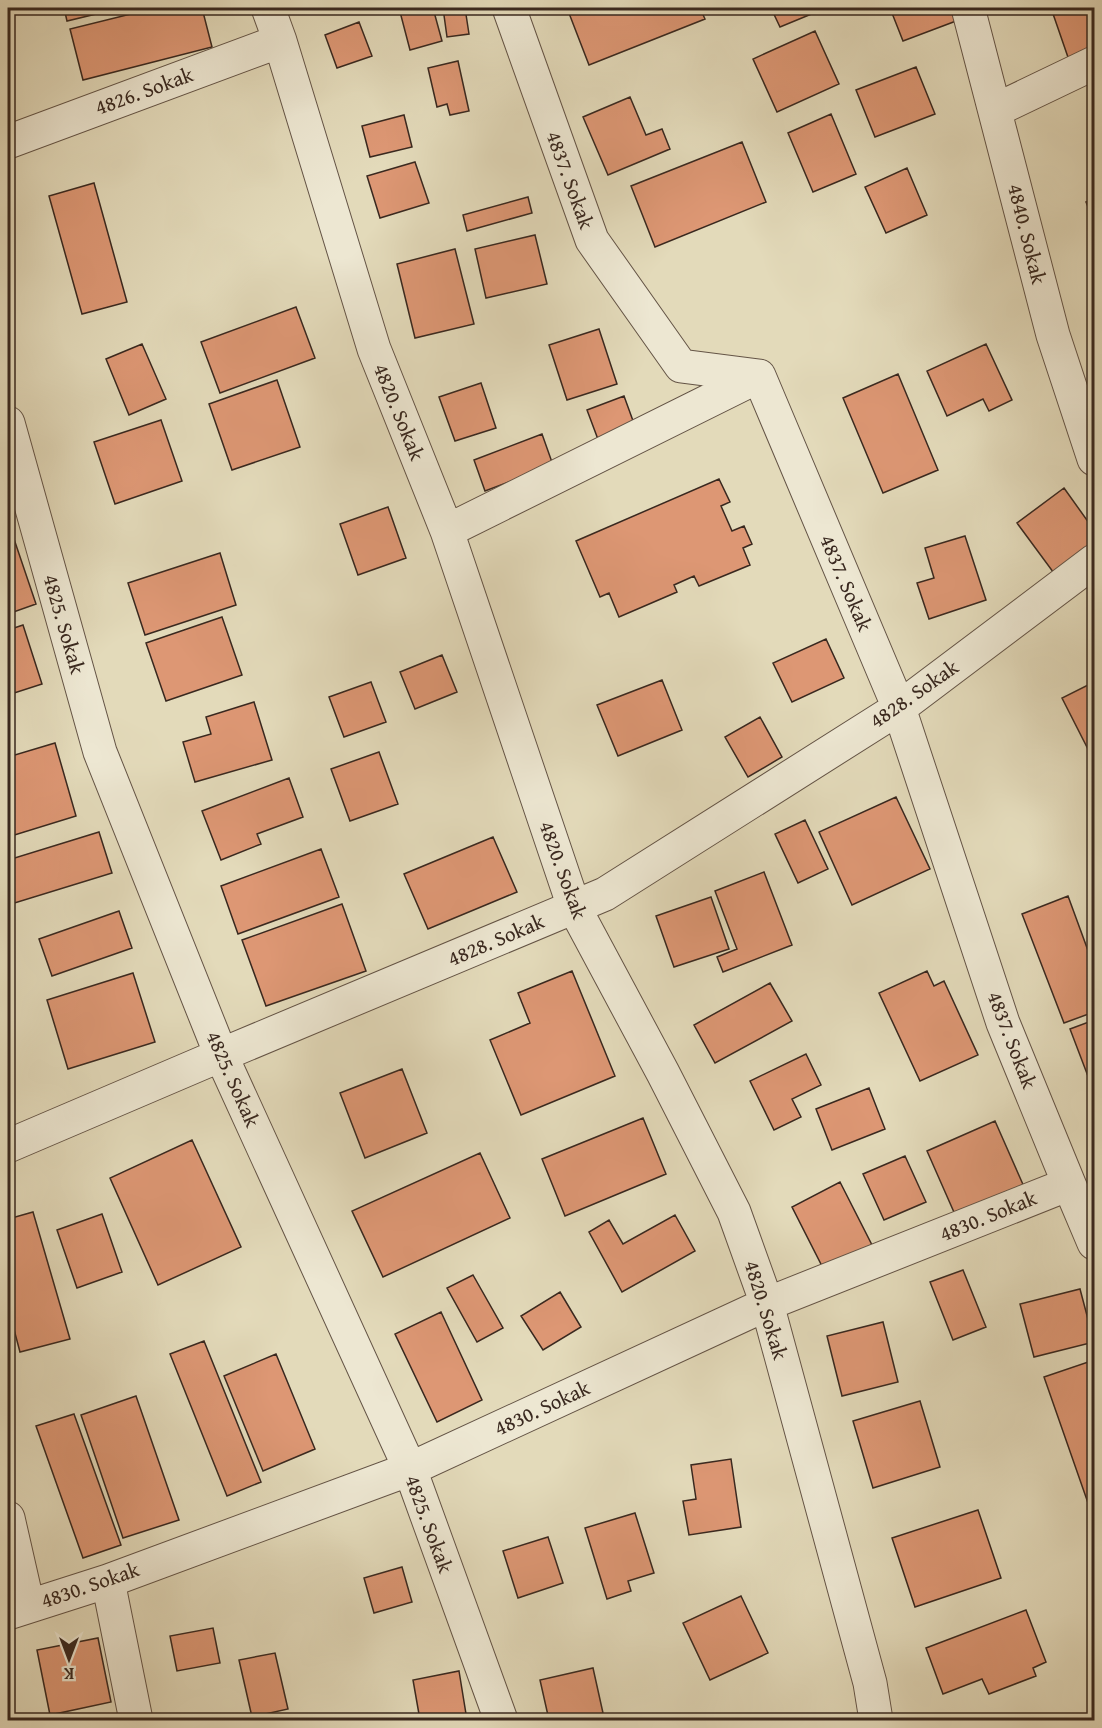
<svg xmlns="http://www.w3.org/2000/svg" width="1102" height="1728" font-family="'Gentium Book Plus',serif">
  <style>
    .building { fill: #dd9774; stroke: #39281f; stroke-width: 1.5 }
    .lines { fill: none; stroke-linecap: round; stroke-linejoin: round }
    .street-casing { stroke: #645446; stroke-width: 35 }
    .street { stroke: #ede7d2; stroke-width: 33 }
    .labels { text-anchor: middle; stroke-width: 4.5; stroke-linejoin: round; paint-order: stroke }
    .street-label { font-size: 21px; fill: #39281f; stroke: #ede7d2 }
  </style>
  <rect width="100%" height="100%" fill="#e3daba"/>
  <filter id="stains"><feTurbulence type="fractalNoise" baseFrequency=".00333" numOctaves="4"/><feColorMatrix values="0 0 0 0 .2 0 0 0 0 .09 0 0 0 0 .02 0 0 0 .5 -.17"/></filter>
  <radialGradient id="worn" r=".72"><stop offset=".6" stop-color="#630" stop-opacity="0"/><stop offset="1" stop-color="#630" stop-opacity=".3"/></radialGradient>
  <path class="building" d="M 64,8 L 121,8 L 67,21 Z
    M 155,8 L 202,8 L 212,47 L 83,80 L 70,29 Z
    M 399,8 L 433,8 L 442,41 L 410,50 Z
    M 443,8 L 465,8 L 469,34 L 447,37 Z
    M 567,8 L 700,8 L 705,19 L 589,65 Z
    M 771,8 L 826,8 L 780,27 Z
    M 890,8 L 960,8 L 964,18 L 903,41 Z
    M 1051,8 L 1094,8 L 1094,55 L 1070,63 Z
    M 359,22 L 372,56 L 337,68 L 325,35 Z
    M 815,31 L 839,84 L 777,112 L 753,59 Z
    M 458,61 L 469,111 L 450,115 L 447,104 L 437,107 L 428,68 Z
    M 916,67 L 935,114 L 875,137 L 856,90 Z
    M 630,97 L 646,135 L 662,129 L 670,149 L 608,175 L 583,117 Z
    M 831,114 L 856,174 L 813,192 L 788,133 Z
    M 404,115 L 412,147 L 370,157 L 362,126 Z
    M 742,142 L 766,202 L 655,247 L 631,186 Z
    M 415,162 L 429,203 L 380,218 L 367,176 Z
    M 907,168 L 927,215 L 886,233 L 865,187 Z
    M 94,183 L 127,302 L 82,314 L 49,196 Z
    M 528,197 L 532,213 L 467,231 L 463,215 Z
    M 1094,199 L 1094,222 L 1086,202 Z
    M 535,235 L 547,284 L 486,298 L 475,249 Z
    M 455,249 L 474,324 L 415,338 L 397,264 Z
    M 296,307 L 315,358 L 220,393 L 201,342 Z
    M 599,329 L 617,384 L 567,400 L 549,345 Z
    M 142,344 L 166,399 L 129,415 L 106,359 Z
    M 986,344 L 1012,400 L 989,411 L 983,399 L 947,416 L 927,371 Z
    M 898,374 L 938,470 L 883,493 L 843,398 Z
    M 277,380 L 300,447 L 232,470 L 209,404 Z
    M 481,383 L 496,428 L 455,441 L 439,397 Z
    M 624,396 L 636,429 L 599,442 L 587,410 Z
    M 161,420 L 182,481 L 115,504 L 94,442 Z
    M 542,434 L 553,465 L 485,491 L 474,460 Z
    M 719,479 L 730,502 L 721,506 L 732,531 L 744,526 L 752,544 L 743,548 L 750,565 L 699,586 L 694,576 L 674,585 L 677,592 L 619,617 L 609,593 L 600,597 L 576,541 Z
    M 1064,488 L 1094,530 L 1094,553 L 1059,580 L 1017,523 Z
    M 388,507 L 406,558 L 358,575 L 340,524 Z
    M 965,536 L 986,600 L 929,619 L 917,583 L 934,578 L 925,548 Z
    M 14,539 L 36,604 L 8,614 L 8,541 Z
    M 220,553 L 236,605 L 145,635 L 128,583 Z
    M 222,617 L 242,675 L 166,701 L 146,643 Z
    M 23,625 L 42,684 L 8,695 L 8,630 Z
    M 826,639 L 844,678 L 792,702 L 773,663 Z
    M 442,655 L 457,692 L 415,709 L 400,672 Z
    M 662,680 L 682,730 L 618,756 L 597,705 Z
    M 371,682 L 386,722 L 344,737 L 329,697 Z
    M 1094,682 L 1094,761 L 1062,698 Z
    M 254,702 L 272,760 L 195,782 L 183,742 L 211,734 L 206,717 Z
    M 760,717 L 782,757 L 748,777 L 725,737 Z
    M 55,743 L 76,816 L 8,837 L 8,757 Z
    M 379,752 L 398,804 L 350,821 L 331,769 Z
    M 289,778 L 303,817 L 257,834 L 261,844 L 221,860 L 202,811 Z
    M 896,797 L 930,869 L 852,905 L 819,832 Z
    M 805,820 L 828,869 L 798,883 L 775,834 Z
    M 99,832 L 112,873 L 8,905 L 8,860 Z
    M 493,837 L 517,892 L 428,929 L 404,874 Z
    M 321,849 L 339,897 L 238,934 L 221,886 Z
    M 764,872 L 792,945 L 723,972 L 717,957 L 737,949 L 715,891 Z
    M 1068,896 L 1094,967 L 1094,1012 L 1064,1023 L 1022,914 Z
    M 711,897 L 729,949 L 674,967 L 656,916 Z
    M 342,904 L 366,971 L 266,1006 L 242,940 Z
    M 119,911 L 132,948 L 52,976 L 39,939 Z
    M 572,971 L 615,1076 L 521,1115 L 490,1040 L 530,1023 L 518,993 Z
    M 927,971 L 934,986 L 944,981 L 978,1055 L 920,1081 L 879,993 Z
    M 133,973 L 155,1042 L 68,1069 L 47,1000 Z
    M 770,983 L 792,1021 L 715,1063 L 694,1025 Z
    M 1094,1020 L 1094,1092 L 1070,1029 Z
    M 806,1054 L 821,1085 L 792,1099 L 801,1117 L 774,1130 L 750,1081 Z
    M 402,1069 L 427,1133 L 365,1158 L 340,1093 Z
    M 869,1088 L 885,1129 L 832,1150 L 816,1109 Z
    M 643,1118 L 666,1174 L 565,1216 L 542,1159 Z
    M 995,1121 L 1025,1189 L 957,1219 L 927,1151 Z
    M 192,1140 L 241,1247 L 158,1285 L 110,1178 Z
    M 480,1153 L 510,1218 L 383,1277 L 352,1211 Z
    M 905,1156 L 926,1202 L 884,1220 L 863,1174 Z
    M 840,1182 L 873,1247 L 825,1272 L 792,1207 Z
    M 33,1212 L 70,1339 L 20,1352 L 8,1307 L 8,1219 Z
    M 102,1214 L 122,1272 L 77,1288 L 57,1230 Z
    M 675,1215 L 695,1251 L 622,1292 L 589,1232 L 609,1220 L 623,1244 Z
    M 963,1270 L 986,1327 L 953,1340 L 930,1282 Z
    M 473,1275 L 503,1328 L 477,1342 L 447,1288 Z
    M 1080,1289 L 1094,1342 L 1034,1357 L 1020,1304 Z
    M 560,1292 L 581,1327 L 543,1350 L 521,1316 Z
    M 441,1312 L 482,1400 L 437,1422 L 395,1334 Z
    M 883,1322 L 898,1382 L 842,1396 L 827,1336 Z
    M 204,1341 L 261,1482 L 227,1496 L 170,1354 Z
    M 276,1354 L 315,1449 L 263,1471 L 224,1376 Z
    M 1094,1360 L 1094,1500 L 1088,1503 L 1044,1377 Z
    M 136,1396 L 179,1520 L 123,1538 L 81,1415 Z
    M 920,1401 L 940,1467 L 873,1488 L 853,1421 Z
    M 74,1414 L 121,1545 L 83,1558 L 36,1426 Z
    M 731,1459 L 741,1527 L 689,1535 L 683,1501 L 696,1499 L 691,1465 Z
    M 978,1510 L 1001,1578 L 915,1607 L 892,1538 Z
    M 635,1513 L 654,1573 L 628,1581 L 631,1591 L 607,1599 L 585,1528 Z
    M 548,1537 L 563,1583 L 518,1598 L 503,1551 Z
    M 402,1567 L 412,1602 L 374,1613 L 364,1578 Z
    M 741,1596 L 768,1653 L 710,1680 L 683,1623 Z
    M 1026,1610 L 1046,1662 L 1033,1668 L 1036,1676 L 989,1694 L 982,1679 L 943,1694 L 926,1648 Z
    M 213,1628 L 220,1663 L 177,1671 L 170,1636 Z
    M 98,1638 L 111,1702 L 50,1715 L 37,1650 Z
    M 275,1653 L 288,1709 L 252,1717 L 239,1660 Z
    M 593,1668 L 603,1713 L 571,1720 L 549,1720 L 540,1680 Z
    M 459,1671 L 466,1714 L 431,1720 L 420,1720 L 413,1680 Z"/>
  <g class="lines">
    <defs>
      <path id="street" d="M 268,8 L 280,41 L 374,349 L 447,531 L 574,907 L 663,1073 L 734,1212 L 767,1304 L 870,1683 L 876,1720
        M 509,8 L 592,240 L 681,366 L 759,376 L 899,708 L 1003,1023 L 1069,1184 L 1094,1243
        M 968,8 L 1053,335 L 1094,459
        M 996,110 L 1094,63
        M 8,142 L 280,41
        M 8,423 L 100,752 L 221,1055 L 410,1469 L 501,1720
        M 447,531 L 759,376
        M 8,1146 L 221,1055 L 605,894 L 899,708 L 1094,561
        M 8,1518 L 28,1606
        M 108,1581 L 136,1720
        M 8,1613 L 108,1581 L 410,1469 L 767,1304 L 1069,1184"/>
    </defs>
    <use href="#street" class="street-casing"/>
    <use href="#street" class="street"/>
  </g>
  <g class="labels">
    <g class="street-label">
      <text transform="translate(144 91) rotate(-20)" y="7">4826. Sokak</text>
      <text transform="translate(570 180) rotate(70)" y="7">4837. Sokak</text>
      <text transform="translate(1027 234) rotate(76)" y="7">4840. Sokak</text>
      <text transform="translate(399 412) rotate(68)" y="7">4820. Sokak</text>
      <text transform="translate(846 583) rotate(67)" y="7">4837. Sokak</text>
      <text transform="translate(64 624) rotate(74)" y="7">4825. Sokak</text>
      <text transform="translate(914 694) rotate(-35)" y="7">4828. Sokak</text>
      <text transform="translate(563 870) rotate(70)" y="7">4820. Sokak</text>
      <text transform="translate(496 940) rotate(-23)" y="7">4828. Sokak</text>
      <text transform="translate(1012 1040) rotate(69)" y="7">4837. Sokak</text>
      <text transform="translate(233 1079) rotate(66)" y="7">4825. Sokak</text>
      <text transform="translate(988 1216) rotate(-22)" y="7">4830. Sokak</text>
      <text transform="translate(766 1310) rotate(73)" y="7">4820. Sokak</text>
      <text transform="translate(542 1408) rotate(-25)" y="7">4830. Sokak</text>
      <text transform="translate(429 1524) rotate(70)" y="7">4825. Sokak</text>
      <text transform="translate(90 1585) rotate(-19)" y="7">4830. Sokak</text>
    </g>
  </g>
  <rect width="1102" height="1728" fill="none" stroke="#e3daba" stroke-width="30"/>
  <rect x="9" y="9" width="1084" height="1710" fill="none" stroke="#39281f" stroke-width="3"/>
  <rect x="15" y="15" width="1072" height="1698" fill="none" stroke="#39281f" stroke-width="1.5"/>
  <g transform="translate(69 1659) rotate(180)" stroke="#ede7d2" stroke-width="4.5" paint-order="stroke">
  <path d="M0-4.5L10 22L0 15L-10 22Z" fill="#39281f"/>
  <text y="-9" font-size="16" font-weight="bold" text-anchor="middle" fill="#39281f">K</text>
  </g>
  <rect width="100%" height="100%" filter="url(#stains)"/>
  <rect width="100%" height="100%" fill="url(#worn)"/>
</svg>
